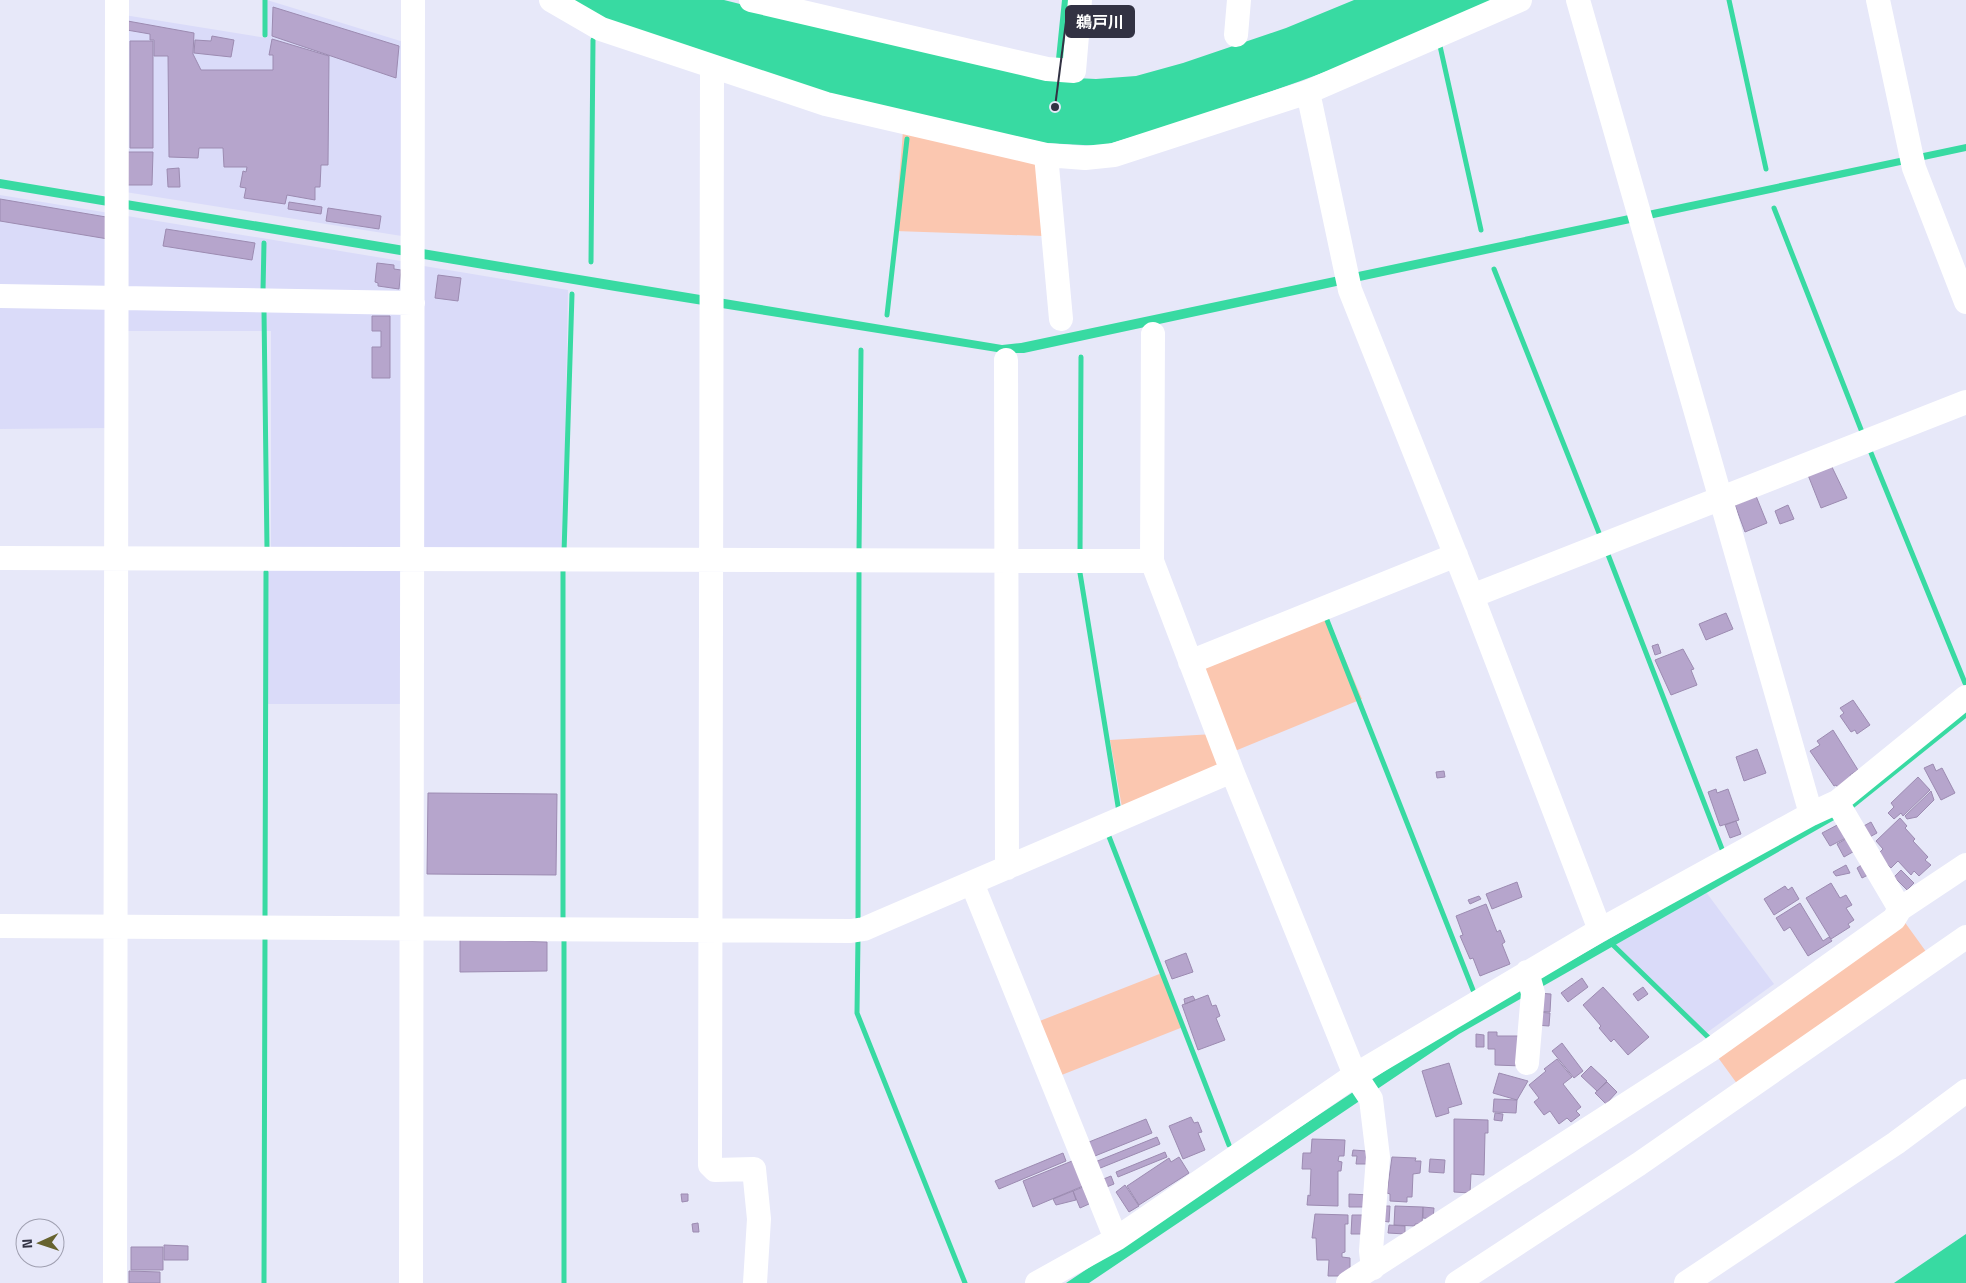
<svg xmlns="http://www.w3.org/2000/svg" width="1966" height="1283" font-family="'Titillium Web','Noto Sans JP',sans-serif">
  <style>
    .built { fill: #dadbf9 }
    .green { fill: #fbc7b0 }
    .water { fill: #38daa2 }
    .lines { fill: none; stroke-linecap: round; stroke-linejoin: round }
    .stream { stroke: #38daa2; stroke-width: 5 }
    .building { fill: #b6a5cc; stroke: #9c8bb1 }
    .minor { stroke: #fff; stroke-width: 24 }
    .leader { fill: none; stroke: #323243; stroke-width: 2 }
    .callout-dot { fill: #323243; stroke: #e7e8f9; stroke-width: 2 }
    .callout { fill: #323243; stroke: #323243; stroke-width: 2 }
    .callout-label { font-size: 16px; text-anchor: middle; font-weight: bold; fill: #fff }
  </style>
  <rect width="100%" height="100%" fill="#e7e8f9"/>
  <path class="built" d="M 267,0 L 407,43 L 408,237 L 119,191 L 118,14 L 267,38 Z
    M 0,195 L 407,262 L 406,547 L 271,551 L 271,331 L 112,331 L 111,428 L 0,429 Z
    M 424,266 L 568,290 L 563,555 L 419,551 Z
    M 398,566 L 407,576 L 407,704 L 268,704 L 268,568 Z
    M 1706,892 L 1774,984 L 1705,1034 L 1613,945 Z"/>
  <path class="green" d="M 903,131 L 1036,162 L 1044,236 L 895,231 Z
    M 1327,616 L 1362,699 L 1230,753 L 1197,668 Z
    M 1214,734 L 1226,762 L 1123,813 L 1110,740 Z
    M 1901,917 L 1927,953 L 1738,1085 L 1714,1052 Z
    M 1162,973 L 1183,1027 L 1054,1078 L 1032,1024 Z"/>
  <path class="water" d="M 563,0 L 724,0 L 920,49 L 1055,77 L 1096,79 L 1136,76 L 1183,63 L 1286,28 L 1354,0 L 1507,0 C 1374,55 1241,106 1102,146 L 1045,143 L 854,101 L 617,26 Z
    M 1062,0 L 1070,0 L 1064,60 L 1056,59 Z
    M 1966,144 L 1966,151 L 1024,353 L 1003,353 L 615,291 L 0,188 L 0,179 L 1002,345 L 1021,343 Z
    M 1966,709 L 1966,718 L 1850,811 L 1459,1034 L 1089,1283 L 1066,1283 L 1433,1039 L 1834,811 Z
    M 1966,1234 L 1966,1283 L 1894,1283 Z"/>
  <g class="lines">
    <path class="stream" d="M 1729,0 L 1766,169
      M 265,35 L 265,0
      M 1440,46 L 1481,230
      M 1774,208 L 1862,432
      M 591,262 L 593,40
      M 1494,269 L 1601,538
      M 263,291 L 264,243
      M 264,311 L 267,549
      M 887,315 L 907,139
      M 1869,448 L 1965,683
      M 1607,552 L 1722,849
      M 564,553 L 572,294
      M 859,553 L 861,350
      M 1080,555 L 1081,357
      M 1080,573 L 1119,812
      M 1325,615 L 1473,990
      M 1108,834 L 1229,1145
      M 265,919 L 266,572
      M 563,922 L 563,565
      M 858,922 L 859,568
      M 858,937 L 857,1013 L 965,1283
      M 1613,945 L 1710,1039
      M 264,1283 L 265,934
      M 564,1283 L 564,934"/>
  </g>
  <path class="building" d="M 273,7 L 399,46 L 396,78 L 272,36 Z
    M 122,20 L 194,33 L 193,54 L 201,70 L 273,70 L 273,55 L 269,55 L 272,39 L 329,56 L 328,165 L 321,165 L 320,187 L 315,187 L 315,200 L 287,195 L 285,204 L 244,198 L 246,188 L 240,187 L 243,171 L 246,172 L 247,167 L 224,167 L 223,148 L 199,148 L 198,158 L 169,157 L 168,56 L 154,56 L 154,40 L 150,40 L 150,34 L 121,29 Z
    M 212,36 L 234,40 L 231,57 L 194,53 L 195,40 L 211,41 Z
    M 130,41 L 153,41 L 153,148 L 130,148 Z
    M 124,152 L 153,152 L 152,185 L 123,185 Z
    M 179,168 L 180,187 L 168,187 L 167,169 Z
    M 0,199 L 112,218 L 108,239 L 0,221 Z
    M 289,202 L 322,207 L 321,214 L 288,209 Z
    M 328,208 L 381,216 L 379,229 L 326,221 Z
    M 166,229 L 255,243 L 252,260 L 163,246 Z
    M 377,263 L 394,265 L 394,269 L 401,270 L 399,289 L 378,286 L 378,283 L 375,282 Z
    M 438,275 L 461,278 L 458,301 L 435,298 Z
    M 372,316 L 390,316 L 390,378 L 372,378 L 372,347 L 381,347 L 381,331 L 372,331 Z
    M 1831,465 L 1847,498 L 1821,508 L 1808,475 Z
    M 1756,496 L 1767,523 L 1745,532 L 1735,505 Z
    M 1788,505 L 1794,519 L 1780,524 L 1775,511 Z
    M 1726,613 L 1733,629 L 1706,640 L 1699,624 Z
    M 1658,644 L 1661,653 L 1655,655 L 1652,646 Z
    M 1683,649 L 1694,669 L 1691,670 L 1697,685 L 1671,695 L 1655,660 Z
    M 1853,700 L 1870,725 L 1857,734 L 1855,730 L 1851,732 L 1840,716 L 1844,713 L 1840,708 Z
    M 1833,730 L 1858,770 L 1850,775 L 1853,780 L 1840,790 L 1836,785 L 1834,786 L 1810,751 L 1820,745 L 1817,741 Z
    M 1757,749 L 1766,773 L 1744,781 L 1736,757 Z
    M 1933,764 L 1936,771 L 1942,768 L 1955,793 L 1941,800 L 1924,768 Z
    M 1444,771 L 1445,777 L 1437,778 L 1436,772 Z
    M 1918,777 L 1930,790 L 1903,816 L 1901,813 L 1894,819 L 1888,813 L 1894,807 L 1891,803 Z
    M 1716,789 L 1717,793 L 1728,789 L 1739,820 L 1720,826 L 1708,792 Z
    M 1931,791 L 1934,800 L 1917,817 L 1907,819 L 1905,816 Z
    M 428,793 L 557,794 L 556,875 L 427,874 Z
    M 1900,818 L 1907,826 L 1905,828 L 1915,839 L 1913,841 L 1928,857 L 1925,860 L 1931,865 L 1919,876 L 1914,871 L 1911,875 L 1898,861 L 1891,868 L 1877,855 L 1883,849 L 1876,841 Z
    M 1736,821 L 1741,834 L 1730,838 L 1725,825 Z
    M 1843,822 L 1850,836 L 1830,846 L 1822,833 Z
    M 1871,822 L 1877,833 L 1866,839 L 1860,828 Z
    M 1851,836 L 1858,849 L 1844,857 L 1837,844 Z
    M 1866,862 L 1872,873 L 1862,878 L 1857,868 Z
    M 1846,865 L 1850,873 L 1836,876 L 1833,872 Z
    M 1901,870 L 1914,883 L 1907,890 L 1894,877 Z
    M 1517,882 L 1522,897 L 1492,909 L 1486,894 Z
    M 1831,883 L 1840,898 L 1846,895 L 1852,905 L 1846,908 L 1854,920 L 1848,924 L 1850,927 L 1831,939 L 1806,898 Z
    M 1785,886 L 1788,890 L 1792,887 L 1799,899 L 1774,915 L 1764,899 Z
    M 1479,896 L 1481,899 L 1470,904 L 1468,900 Z
    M 1800,903 L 1823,941 L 1829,937 L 1832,941 L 1808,956 L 1790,927 L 1784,931 L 1776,918 Z
    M 1486,904 L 1497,932 L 1500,930 L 1505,942 L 1502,944 L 1510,964 L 1480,976 L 1473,958 L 1470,959 L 1460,936 L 1463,935 L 1456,916 Z
    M 460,939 L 547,942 L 547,971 L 460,972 Z
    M 1186,953 L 1193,972 L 1172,979 L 1165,961 Z
    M 1582,978 L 1588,987 L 1568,1002 L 1561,993 Z
    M 1603,987 L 1649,1037 L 1628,1055 L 1614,1039 L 1611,1042 L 1599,1028 L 1601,1026 L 1583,1005 Z
    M 1643,987 L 1648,994 L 1638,1001 L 1633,994 Z
    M 1537,993 L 1551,994 L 1550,1012 L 1536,1011 Z
    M 1208,995 L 1212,1006 L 1216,1005 L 1220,1016 L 1216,1018 L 1225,1040 L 1198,1050 L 1182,1005 Z
    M 1193,996 L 1195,1000 L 1185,1004 L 1184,999 Z
    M 1536,1012 L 1550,1013 L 1549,1026 L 1535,1025 Z
    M 1488,1032 L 1497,1032 L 1497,1036 L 1522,1036 L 1522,1066 L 1495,1065 L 1495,1049 L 1488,1049 Z
    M 1476,1034 L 1484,1035 L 1484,1047 L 1476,1047 Z
    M 1562,1043 L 1583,1071 L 1574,1078 L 1552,1051 Z
    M 1557,1059 L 1572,1077 L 1563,1084 L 1581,1107 L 1576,1111 L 1580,1115 L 1571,1122 L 1567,1118 L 1559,1124 L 1550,1111 L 1544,1115 L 1534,1102 L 1539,1098 L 1529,1085 L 1546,1071 L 1544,1069 Z
    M 1449,1063 L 1462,1104 L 1448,1108 L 1449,1113 L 1436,1117 L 1422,1071 Z
    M 1591,1066 L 1607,1081 L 1597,1091 L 1581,1076 Z
    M 1499,1073 L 1528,1081 L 1517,1100 L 1493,1093 Z
    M 1607,1082 L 1617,1092 L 1606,1104 L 1595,1093 Z
    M 1494,1099 L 1517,1100 L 1516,1113 L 1493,1112 Z
    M 1495,1113 L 1503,1114 L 1502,1121 L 1494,1120 Z
    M 1191,1117 L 1194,1123 L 1198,1122 L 1202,1132 L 1198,1133 L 1205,1150 L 1183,1159 L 1169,1126 Z
    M 1146,1119 L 1152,1133 L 1090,1158 L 1084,1144 Z
    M 1454,1119 L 1488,1120 L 1488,1133 L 1485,1133 L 1484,1175 L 1471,1174 L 1470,1193 L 1454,1192 Z
    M 1157,1137 L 1160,1144 L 1098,1169 L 1095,1162 Z
    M 1312,1139 L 1345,1140 L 1344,1156 L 1339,1156 L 1338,1161 L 1342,1162 L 1341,1171 L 1338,1171 L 1338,1206 L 1307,1205 L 1308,1195 L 1310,1196 L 1311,1169 L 1302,1169 L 1303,1153 L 1311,1153 Z
    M 1353,1150 L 1367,1151 L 1367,1164 L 1356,1164 L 1357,1156 L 1352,1156 Z
    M 1165,1152 L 1167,1157 L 1118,1177 L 1116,1172 Z
    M 1063,1153 L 1066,1161 L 999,1189 L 995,1181 Z
    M 1179,1157 L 1189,1173 L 1139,1205 L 1127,1186 L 1169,1158 L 1171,1162 Z
    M 1392,1157 L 1416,1158 L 1415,1161 L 1421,1161 L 1420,1173 L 1413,1174 L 1412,1197 L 1407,1197 L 1407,1202 L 1390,1201 L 1390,1194 L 1387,1193 Z
    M 1430,1159 L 1445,1160 L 1444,1173 L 1429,1172 Z
    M 1072,1161 L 1083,1186 L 1033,1207 L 1023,1181 Z
    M 1111,1176 L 1114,1184 L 1104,1188 L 1101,1180 Z
    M 1125,1185 L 1139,1206 L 1129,1212 L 1116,1192 Z
    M 1083,1187 L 1089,1204 L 1080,1208 L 1073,1191 Z
    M 1073,1191 L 1076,1200 L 1056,1205 L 1053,1199 Z
    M 681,1194 L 688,1194 L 688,1201 L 682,1202 Z
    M 1349,1194 L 1371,1195 L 1370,1207 L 1349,1207 Z
    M 1383,1206 L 1390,1206 L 1389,1222 L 1382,1221 Z
    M 1395,1206 L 1423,1207 L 1422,1224 L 1415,1224 L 1415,1226 L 1394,1225 Z
    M 1423,1207 L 1434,1208 L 1433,1219 L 1423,1218 Z
    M 1315,1214 L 1348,1215 L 1348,1224 L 1345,1224 L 1345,1252 L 1342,1253 L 1342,1257 L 1350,1258 L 1350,1276 L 1328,1276 L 1329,1260 L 1317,1260 L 1316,1238 L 1312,1238 Z
    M 1352,1215 L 1368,1215 L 1368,1234 L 1351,1234 Z
    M 698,1223 L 699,1232 L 693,1232 L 692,1224 Z
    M 1389,1225 L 1405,1226 L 1405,1234 L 1388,1233 Z
    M 164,1245 L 188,1246 L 188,1260 L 164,1260 Z
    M 131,1247 L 163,1247 L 163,1270 L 131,1270 Z
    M 129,1271 L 160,1272 L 160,1283 L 129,1283 Z"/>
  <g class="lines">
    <path class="minor" d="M 551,0 L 601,29 L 826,104 L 1046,155 L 1085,158 L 1114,155 L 1308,92 L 1520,0
      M 751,0 L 1047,69 L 1074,71 L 1080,0
      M 1578,0 L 1811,814
      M 1878,0 L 1914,168 L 1966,302
      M 1236,35 L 1239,0
      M 712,67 L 710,1165 L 715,1170 L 754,1169 L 759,1219 L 755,1283
      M 1308,92 L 1350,290 L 1472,596 L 1600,930
      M 1046,155 L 1061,319
      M 0,296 L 413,303
      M 1153,334 L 1152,561 L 1232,771 L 1355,1075 L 1371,1099 L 1378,1157 L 1371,1251 L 1373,1268
      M 1006,360 L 1007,868
      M 0,558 L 1152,561
      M 1472,596 L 1966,402
      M 1190,662 L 1456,555
      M 1837,802 L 1900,909
      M 972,883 L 1116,1239
      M 0,926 L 851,931 L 864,929 L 880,922 L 1232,771
      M 1527,1063 L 1533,993 L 1527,972
      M 115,1283 L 117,0
      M 411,1283 L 413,0
      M 1037,1283 L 1116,1239 L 1355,1075 L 1600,930 L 1811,814 L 1837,802 L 1966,697
      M 1348,1283 L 1709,1051 L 1894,919 L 1900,909 L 1966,865
      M 1457,1283 L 1639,1164 L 1966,937
      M 1686,1283 L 1896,1143 L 1966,1091"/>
  </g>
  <path class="leader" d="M1055 107L1066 22"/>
  <circle class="callout-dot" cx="1055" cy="107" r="5"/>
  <rect class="callout" x="1066" y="6" width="68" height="31" rx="5"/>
  <g class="callout-label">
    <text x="1100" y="28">鵜戸川</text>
  </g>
  <g transform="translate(40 1243) rotate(267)"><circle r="24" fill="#e7e8f9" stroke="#9f9fb0"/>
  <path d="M0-4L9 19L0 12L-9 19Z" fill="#67632f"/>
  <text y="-8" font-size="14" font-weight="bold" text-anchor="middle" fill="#323243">N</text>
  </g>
</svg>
